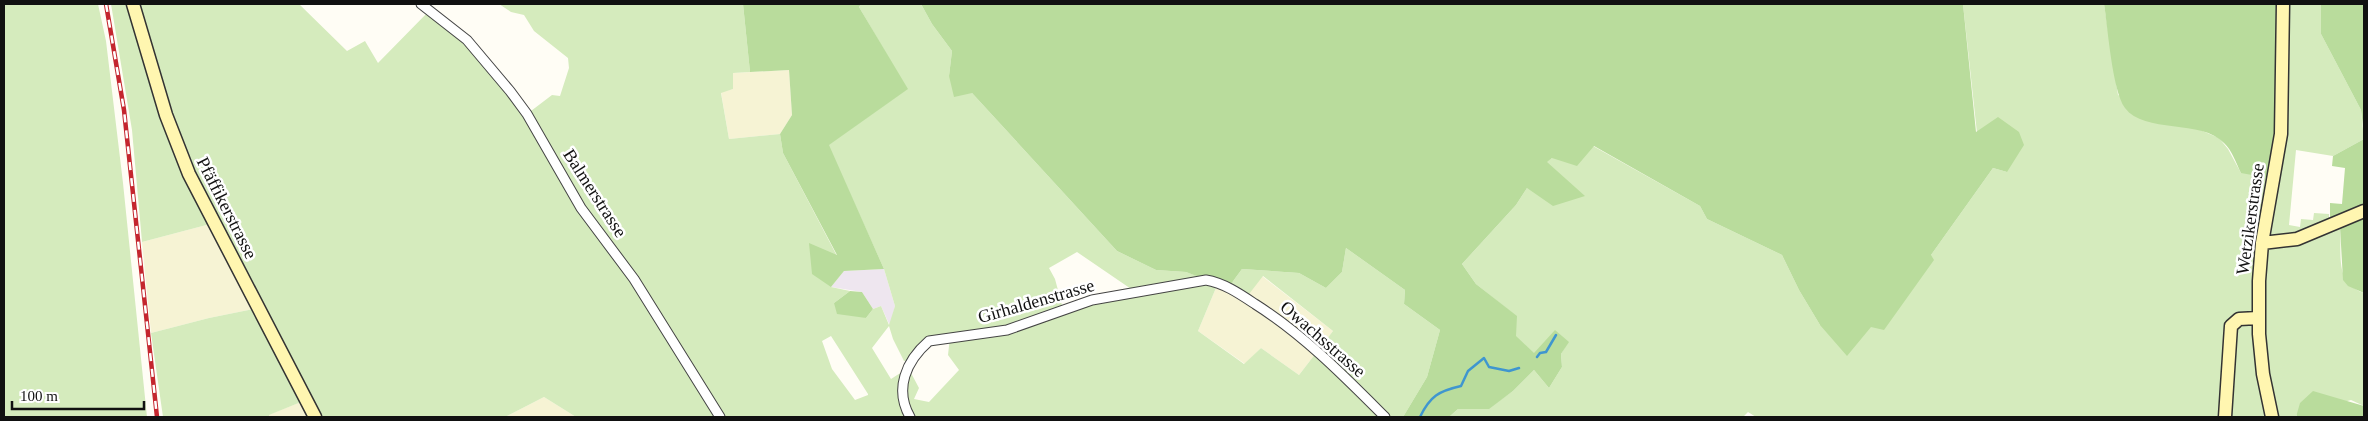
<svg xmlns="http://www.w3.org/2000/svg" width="2368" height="421" font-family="Georgia,serif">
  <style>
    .industrial { fill: #eee6ef }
    .farmland { fill: #f6f3d4 }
    .green { fill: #d5ebbd; fill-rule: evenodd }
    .forest { fill: #b9dc9c }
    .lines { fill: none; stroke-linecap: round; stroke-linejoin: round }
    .stream { stroke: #3f96cf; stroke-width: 2.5 }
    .street-casing { stroke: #444; stroke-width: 11 }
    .secondary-casing { stroke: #333; stroke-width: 15 }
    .street { stroke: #fff; stroke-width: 9 }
    .secondary { stroke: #fff6b0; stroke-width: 12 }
    .rail-casing { stroke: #c4262e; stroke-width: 4.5 }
    .rail { stroke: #fff; stroke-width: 2.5; stroke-dasharray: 8; stroke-linecap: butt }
    .labels { text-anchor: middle; stroke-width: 5; stroke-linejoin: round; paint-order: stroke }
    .street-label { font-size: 18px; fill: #111; stroke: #fff }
  </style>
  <rect width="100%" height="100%" fill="#fffdf5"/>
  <path class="industrial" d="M 884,269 L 895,306 L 890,326 L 881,306 L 873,309 L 862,292 L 831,287 L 844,271 Z"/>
  <path class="farmland" d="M 789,70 L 792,115 L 780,134 L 729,139 L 721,92 L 733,89 L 733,73 Z
    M 214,223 L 259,308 L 209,318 L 151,333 L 142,242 Z
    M 1262,276 L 1333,331 L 1299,375 L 1261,348 L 1245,364 L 1198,331 L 1218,283 Z
    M 544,397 L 576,417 L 505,417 Z
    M 306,400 L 315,417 L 269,417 L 268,415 Z"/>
  <path class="green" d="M 4,4 L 98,4 L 106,41 L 123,183 L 147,417 L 4,417 Z
    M 111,4 L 299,4 L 347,51 L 365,41 L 378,63 L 430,10 L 456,30 L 527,114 L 552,95 L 560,96 L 569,68 L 568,58 L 534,31 L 524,15 L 511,12 L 499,4 L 743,4 L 750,72 L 733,73 L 733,89 L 721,93 L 729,139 L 780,134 L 783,153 L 837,256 L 831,287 L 850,291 L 834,303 L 866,318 L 873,309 L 881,306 L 889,325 L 895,306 L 884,269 L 828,145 L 907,89 L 859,7 L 861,4 L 921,4 L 932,24 L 952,51 L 949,76 L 972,93 L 1117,251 L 1156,270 L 1186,272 L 1218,283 L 1198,331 L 1244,364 L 1261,348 L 1299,375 L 1333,331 L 1263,276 L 1246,298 L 1228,288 L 1242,269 L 1299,273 L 1326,288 L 1342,272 L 1346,248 L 1405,290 L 1404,304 L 1440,330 L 1427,377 L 1403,417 L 576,417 L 544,397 L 505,417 L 315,417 L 306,400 L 269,415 L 269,417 L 163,417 L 151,333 L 209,318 L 259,308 L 214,223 L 142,242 L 132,130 ZM 1077,252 L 1137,293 L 1063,309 L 1055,279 L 1049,268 ZM 889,326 L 893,339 L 904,361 L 912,360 L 929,341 L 950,337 L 948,355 L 959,370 L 929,402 L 914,399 L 919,388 L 911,373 L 905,370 L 891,379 L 872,348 ZM 831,336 L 868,394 L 868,395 L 855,400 L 832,369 L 822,341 Z
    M 1963,4 L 2104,4 L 2118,95 L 2219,138 L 2228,149 L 2241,173 L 2283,4 L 2321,4 L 2321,34 L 2361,110 L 2364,139 L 2333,156 L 2296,150 L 2289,225 L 2300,227 L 2301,219 L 2313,220 L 2314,213 L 2329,214 L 2329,221 L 2339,222 C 2344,249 2331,282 2364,293 L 2364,406 L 2351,400 L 2296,415 L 2296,417 L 1756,417 L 1748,412 L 1743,417 L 1449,417 L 1458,409 L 1489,408 L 1513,391 L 1534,370 L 1549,388 L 1562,367 L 1561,354 L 1568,342 L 1534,354 L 1515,336 L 1516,316 L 1476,284 L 1462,264 L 1516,205 L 1527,188 L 1584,196 L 1546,162 L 1552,158 L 1593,146 L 1700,206 L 1707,219 L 1782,255 L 1799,290 L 1820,325 L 1931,255 L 1993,168 L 2007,172 L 1977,133 Z"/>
  <path class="forest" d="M 743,4 L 861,4 L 859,7 L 908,89 L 829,145 L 884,269 L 844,271 L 831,287 L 812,274 L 809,243 L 837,255 L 783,153 L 780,134 L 792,115 L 789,70 L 750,72 Z
    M 921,4 L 1963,4 L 1976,132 L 1998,117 L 2019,132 L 2024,145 L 2007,172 L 1993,168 L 1931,255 L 1934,260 L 1884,330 L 1871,327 L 1847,356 L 1820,325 L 1799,290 L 1782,255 L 1707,219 L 1700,206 L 1594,146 L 1577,166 L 1552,158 L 1547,162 L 1585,196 L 1553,206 L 1527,188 L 1516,205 L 1462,264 L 1476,284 L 1517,316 L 1516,336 L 1534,353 L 1555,330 L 1569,342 L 1561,354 L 1562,367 L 1549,388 L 1534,370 L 1513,391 L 1489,409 L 1458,409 L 1449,417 L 1403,417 L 1427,377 L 1440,330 L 1404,304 L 1405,290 L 1346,248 L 1342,272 L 1326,288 L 1299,273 L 1242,269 L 1228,288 L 1186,272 L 1156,270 L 1117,251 L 972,93 L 954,97 L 949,76 L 952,51 L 932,24 Z
    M 2104,4 L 2283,4 L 2274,179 L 2241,173 C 2236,163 2232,150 2224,143 C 2202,119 2144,134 2125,108 C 2112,90 2108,28 2104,4 Z
    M 2321,4 L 2364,4 L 2364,134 L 2361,110 L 2321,34 Z
    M 2364,139 L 2364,293 L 2348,286 L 2343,280 L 2340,227 L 2330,226 L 2330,203 L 2342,204 L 2345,168 L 2332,166 L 2333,156 Z
    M 850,291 L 862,292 L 873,309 L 866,318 L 837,314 L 834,303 Z
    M 2313,391 L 2364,406 L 2364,417 L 2296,417 L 2300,403 Z"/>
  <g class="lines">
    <path class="stream" d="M 1537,357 L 1540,353 L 1546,352 L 1556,335
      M 1420,417 C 1430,396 1439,391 1461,386 L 1468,371 L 1484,358 L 1489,367 L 1509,371 L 1519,368"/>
    <defs>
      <path id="street" d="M 421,4 L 467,40 L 510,91 L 527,114 L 581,208 L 634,279 L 720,417
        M 910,417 C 894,389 906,361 929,341 L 1007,330 L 1092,300 L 1206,280 C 1224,283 1240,294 1255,304 C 1304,335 1344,376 1385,417"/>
      <path id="secondary" d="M 133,4 L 166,115 L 189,174 L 315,417
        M 2262,243 L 2297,239 L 2364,211
        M 2225,417 L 2231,326 L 2239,319 L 2258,318
        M 2272,417 L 2263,374 L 2259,334 L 2259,281 L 2262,243 L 2281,134 L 2283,4"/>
    </defs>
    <use href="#street" class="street-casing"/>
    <use href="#secondary" class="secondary-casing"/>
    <use href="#street" class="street"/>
    <use href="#secondary" class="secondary"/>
    <defs>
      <path id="rail" d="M 106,4 L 124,110 L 157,417"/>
    </defs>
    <use href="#rail" class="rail-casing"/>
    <use href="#rail" class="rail"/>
  </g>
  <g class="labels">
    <g class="street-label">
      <text transform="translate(595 193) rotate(57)" y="6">Balmerstrasse</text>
      <text transform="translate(227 208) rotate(63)" y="6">Pfäffikerstrasse</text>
      <text transform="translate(2250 219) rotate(-82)" y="6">Wetzikerstrasse</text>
      <text transform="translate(1036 301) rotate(-16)" y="6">Girhaldenstrasse</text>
      <text transform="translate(1323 339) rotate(41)" y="6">Owachsstrasse</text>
    </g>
  </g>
  <rect width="2368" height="421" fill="none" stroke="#111111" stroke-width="10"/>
  <path d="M12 401v8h132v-8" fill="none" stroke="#111111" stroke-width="2.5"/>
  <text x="20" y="401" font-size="15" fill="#111111" stroke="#ffffff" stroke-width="4" paint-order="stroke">100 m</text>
</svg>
